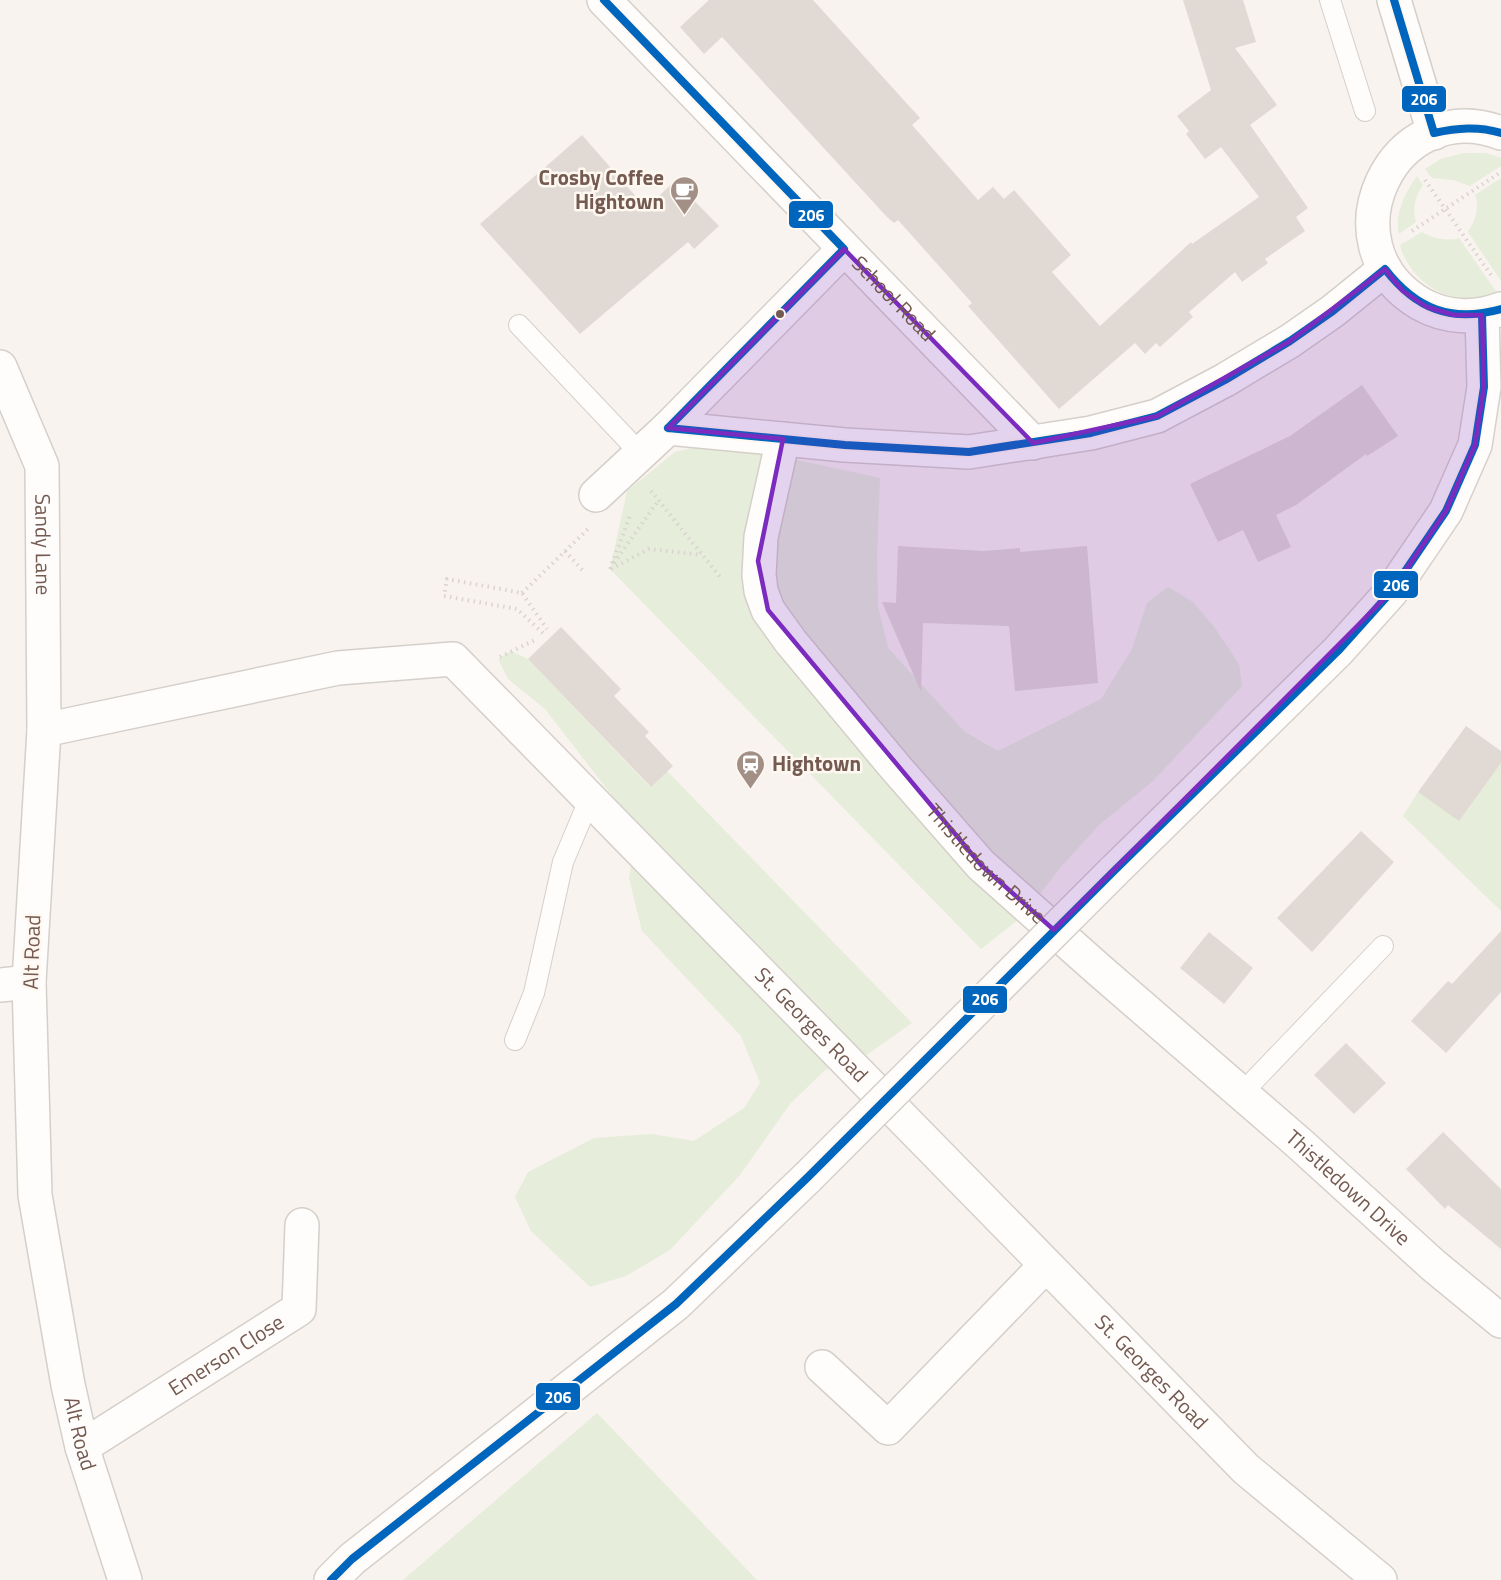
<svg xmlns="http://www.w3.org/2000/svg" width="1501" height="1580" font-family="'Titillium Web',sans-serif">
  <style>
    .green { fill: #e6edda }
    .building { fill: #e1d9d4 }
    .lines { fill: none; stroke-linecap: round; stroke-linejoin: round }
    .lane-casing { stroke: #d5cfc9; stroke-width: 22 }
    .street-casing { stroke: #d5cfc9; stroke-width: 36 }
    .secondary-casing { stroke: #d7d0ca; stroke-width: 36 }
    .path { stroke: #dad3d0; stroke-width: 4; stroke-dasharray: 1.5 4.5; stroke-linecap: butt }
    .lane { stroke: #fefdfc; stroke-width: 20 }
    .street { stroke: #fefdfc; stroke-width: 33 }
    .secondary { stroke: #fefdfc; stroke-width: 33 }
    .secondary-bridge-casing { stroke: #d7d0ca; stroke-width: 36; stroke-linecap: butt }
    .secondary-bridge { stroke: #fefdfc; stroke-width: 33 }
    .bus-1-casing { stroke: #fef8f1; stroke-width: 12 }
    .bus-1 { stroke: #0065bd; stroke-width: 8 }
    .marked { fill: #7b2cbf; fill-opacity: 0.2; stroke: #7b2cbf; stroke-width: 4.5; stroke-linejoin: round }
    .bus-dot { fill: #745a50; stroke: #fef8f1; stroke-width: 2 }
    .labels { text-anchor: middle; stroke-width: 5; stroke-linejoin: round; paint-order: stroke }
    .poi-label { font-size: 21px; font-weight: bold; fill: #745a50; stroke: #fef8f1; text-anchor: end }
    .street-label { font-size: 21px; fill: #745a50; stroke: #fef8f1 }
    .line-badge { stroke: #fef8f1; stroke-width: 2 }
    .badge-label { font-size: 16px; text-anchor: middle; font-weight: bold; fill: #fff }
  </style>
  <rect width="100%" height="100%" fill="#f8f3ee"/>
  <path class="green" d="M 1464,153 L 1486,153 L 1501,158 L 1501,166 L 1470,186 L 1453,180 L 1432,178 L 1425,169 L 1441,159 Z
    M 1417,176 L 1423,185 C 1415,196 1412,209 1416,222 L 1399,234 C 1394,214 1405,193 1417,176 Z
    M 1501,178 L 1501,281 L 1468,232 C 1475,220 1480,209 1475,195 Z
    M 1422,232 C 1431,238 1448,242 1459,238 L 1498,294 C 1488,296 1479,299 1470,299 C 1438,299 1408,276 1400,245 Z
    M 707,444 L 743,448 L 880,478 L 877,556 L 878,606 L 888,648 L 965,732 L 998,751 L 1101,699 L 1132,649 L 1147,603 L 1168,587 L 1193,602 L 1215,628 L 1239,664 L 1242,686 L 1153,781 L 1099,825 L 1060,868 L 1023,916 L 981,949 L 610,569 L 627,491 L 675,452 Z
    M 511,651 L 528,659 L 650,787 L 667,771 L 912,1023 L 865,1056 L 824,1071 L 790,1104 L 740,1175 L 670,1250 L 626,1276 L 590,1287 L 531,1231 L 515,1197 L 528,1172 L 594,1138 L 652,1134 L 694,1141 L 744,1108 L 760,1083 L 741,1036 L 642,931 L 629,878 L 635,845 L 624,811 L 545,709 L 508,679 L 498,659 Z
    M 1501,763 L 1501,911 L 1403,816 L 1418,792 L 1459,820 Z
    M 597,1413 L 757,1580 L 403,1580 Z"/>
  <path class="building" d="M 709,0 L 813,0 L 920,118 L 912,125 L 978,200 L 993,187 L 1004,199 L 1014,190 L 1071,255 L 1052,272 L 1100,326 L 1191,242 L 1192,244 L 1259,197 L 1221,147 L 1205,159 L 1186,134 L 1189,131 L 1177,116 L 1211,90 L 1183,0 L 1243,0 L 1256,42 L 1235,48 L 1277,105 L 1250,125 L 1308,208 L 1296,217 L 1305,231 L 1265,259 L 1268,263 L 1242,282 L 1235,272 L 1189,312 L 1193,317 L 1160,347 L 1156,343 L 1145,354 L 1135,343 L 1059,409 L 968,306 L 972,303 L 898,220 L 894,223 L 887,217 L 722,37 L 704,54 L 680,27 Z
    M 582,135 L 646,208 L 675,181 L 719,226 L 694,249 L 688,242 L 580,334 L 480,224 Z
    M 1362,385 L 1398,436 L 1367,456 L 1366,454 L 1296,505 L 1276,515 L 1291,547 L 1258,562 L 1243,530 L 1218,542 L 1190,484 L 1290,436 Z
    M 898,546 L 983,551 L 1020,548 L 1020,552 L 1087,546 L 1098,683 L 1015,691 L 1009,626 L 923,623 L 921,692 L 882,602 L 896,603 Z
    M 561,627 L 621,689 L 614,696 L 649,732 L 645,736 L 673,766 L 651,787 L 528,659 Z
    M 1466,726 L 1501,751 L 1501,763 L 1459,821 L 1418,792 Z
    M 1361,831 L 1394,862 L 1312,952 L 1277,918 Z
    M 1501,931 L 1501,992 L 1446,1053 L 1411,1021 L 1448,981 L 1452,984 Z
    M 1209,932 L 1253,968 L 1224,1004 L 1180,968 Z
    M 1346,1043 L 1386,1083 L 1354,1114 L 1314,1075 Z
    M 1443,1132 L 1501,1189 L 1501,1249 L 1448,1205 L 1445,1209 L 1406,1169 Z"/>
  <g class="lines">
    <defs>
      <path id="lane" d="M 1330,0 L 1365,111
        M 519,325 L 640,453
        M 515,1040 L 534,993 L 563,862 L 590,798
        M 1242,1093 L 1383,946"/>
      <g id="street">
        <path id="s1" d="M 604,0 L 1033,443"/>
        <path d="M 1394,0 L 1434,133"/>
        <path id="s2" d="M 0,367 L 42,466 L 44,730 L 29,982 L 35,1195 L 68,1385 L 82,1447 L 125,1580"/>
        <path d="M 668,428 L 845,445 L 969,452 L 1091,433 L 1157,416 L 1225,380 L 1290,341 L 1333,311 L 1385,269"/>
        <path id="s3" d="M 783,439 L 761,537 L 759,575 L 761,591 L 768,610 L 791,642 L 896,768 L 981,865 L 1098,969 L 1300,1144 L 1433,1265 L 1501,1321"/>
        <path d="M 596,495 L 668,428 L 844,249"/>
        <path id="s4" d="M 44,730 L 338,668 L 453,659 L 1246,1469 L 1380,1580"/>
        <path d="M 0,985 L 29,982"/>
        <path d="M 822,1367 L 888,1428 L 1046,1265"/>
        <path id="s5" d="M 82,1447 L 299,1309 L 302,1225"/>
      </g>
      <path id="secondary" d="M 1501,133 C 1393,92 1320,245 1421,304 C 1446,318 1475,319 1501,309
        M 1113,872 L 1338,651 L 1391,592 L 1446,511 L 1475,445 L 1484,387 L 1482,315
        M 331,1580 L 352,1559 L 676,1304 L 808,1177"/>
    </defs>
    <use href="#lane" class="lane-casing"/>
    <use href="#street" class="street-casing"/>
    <use href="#secondary" class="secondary-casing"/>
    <path class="path" d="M 1425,180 L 1491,275
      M 1412,231 L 1501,172
      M 651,491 L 721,578
      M 565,551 L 584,572
      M 614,563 L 658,501
      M 610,569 L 631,513
      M 611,569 L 649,549 L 702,555
      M 522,593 L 588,529
      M 543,633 L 517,609 L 444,596 L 447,579 L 522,593 L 547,629
      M 500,657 L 537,639"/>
    <use href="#lane" class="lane"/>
    <use href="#street" class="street"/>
    <use href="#secondary" class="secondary"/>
    <defs>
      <path id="secondary-bridge" d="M 808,1177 L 1113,872"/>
    </defs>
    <use href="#secondary-bridge" class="secondary-bridge-casing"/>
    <use href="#secondary-bridge" class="secondary-bridge"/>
    <defs>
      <path id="bus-1" d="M 604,0 L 844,249 L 668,428
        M 1394,0 L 1434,133 C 1457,128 1478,126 1501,133
        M 668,428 L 845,445 L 969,452 L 1091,433 L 1157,416 L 1225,380 L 1290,341 L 1333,311 L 1385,269 C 1416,309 1451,323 1501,309
        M 331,1580 L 352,1559 L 676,1304 L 808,1177 L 1113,872 L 1338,651 L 1391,592 L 1446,511 L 1475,445 L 1484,387 L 1482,315"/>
    </defs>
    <use href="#bus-1" class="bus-1-casing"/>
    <use href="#bus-1" class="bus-1"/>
  </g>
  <path class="marked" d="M 844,249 L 1033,443 L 1157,416 L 1290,341 L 1385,269 L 1403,291 L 1427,307 L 1454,315 L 1482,315 L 1484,387 L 1475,445 L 1446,511 L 1391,592 L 1054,930 L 981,865 L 768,610 L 758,561 L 783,439 L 668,428 Z"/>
  <defs>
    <symbol id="cafe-pin" viewBox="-11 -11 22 30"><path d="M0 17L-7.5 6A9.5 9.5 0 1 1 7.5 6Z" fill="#a29087" stroke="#fef8f1"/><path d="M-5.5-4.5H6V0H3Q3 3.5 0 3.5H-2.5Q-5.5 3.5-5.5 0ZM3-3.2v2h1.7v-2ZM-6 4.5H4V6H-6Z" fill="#fff"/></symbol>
    <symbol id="station-pin" viewBox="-11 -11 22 30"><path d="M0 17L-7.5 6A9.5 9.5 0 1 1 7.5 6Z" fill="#a29087" stroke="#fef8f1"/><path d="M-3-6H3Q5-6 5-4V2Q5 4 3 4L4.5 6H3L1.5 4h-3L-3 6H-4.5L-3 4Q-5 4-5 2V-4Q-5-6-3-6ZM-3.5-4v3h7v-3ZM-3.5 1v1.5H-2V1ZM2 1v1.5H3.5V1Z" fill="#fff"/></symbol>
  </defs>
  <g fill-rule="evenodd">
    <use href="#cafe-pin" x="668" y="174" width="33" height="45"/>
    <use href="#station-pin" x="734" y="748" width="33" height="45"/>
  </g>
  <circle class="bus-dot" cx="780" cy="314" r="5"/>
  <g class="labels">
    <g class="poi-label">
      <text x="664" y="185">Crosby Coffee<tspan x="664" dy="24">Hightown</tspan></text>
      <text x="772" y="771" text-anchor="start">Hightown</text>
    </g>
    <g class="street-label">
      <text dy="7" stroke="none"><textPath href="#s1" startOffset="416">School Road</textPath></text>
      <text dy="7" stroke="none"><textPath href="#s2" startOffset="186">Sandy Lane</textPath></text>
      <text dy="7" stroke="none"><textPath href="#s3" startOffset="510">Thistledown Drive</textPath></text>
      <text transform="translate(32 952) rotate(-88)" y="7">Alt Road</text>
      <text dy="7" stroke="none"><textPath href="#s4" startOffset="928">St. Georges Road</textPath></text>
      <text dy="7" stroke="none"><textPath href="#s3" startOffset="996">Thistledown Drive</textPath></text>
      <text dy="7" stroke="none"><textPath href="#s5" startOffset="171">Emerson Close</textPath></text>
      <text dy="7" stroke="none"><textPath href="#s4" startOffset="1414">St. Georges Road</textPath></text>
      <text dy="7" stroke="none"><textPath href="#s2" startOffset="1080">Alt Road</textPath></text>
    </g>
  </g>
  <g class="line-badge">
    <rect x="1401" y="85" width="46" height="28" rx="6" fill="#0065bd"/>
    <rect x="788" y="200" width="46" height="29" rx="6" fill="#0065bd"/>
    <rect x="1373" y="570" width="46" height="29" rx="6" fill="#0065bd"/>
    <rect x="962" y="985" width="46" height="29" rx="6" fill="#0065bd"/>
    <rect x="535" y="1382" width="46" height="29" rx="6" fill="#0065bd"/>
  </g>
  <g class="badge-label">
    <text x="1424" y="105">206</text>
    <text x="811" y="221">206</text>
    <text x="1396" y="591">206</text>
    <text x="985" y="1005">206</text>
    <text x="558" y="1403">206</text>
  </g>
</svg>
